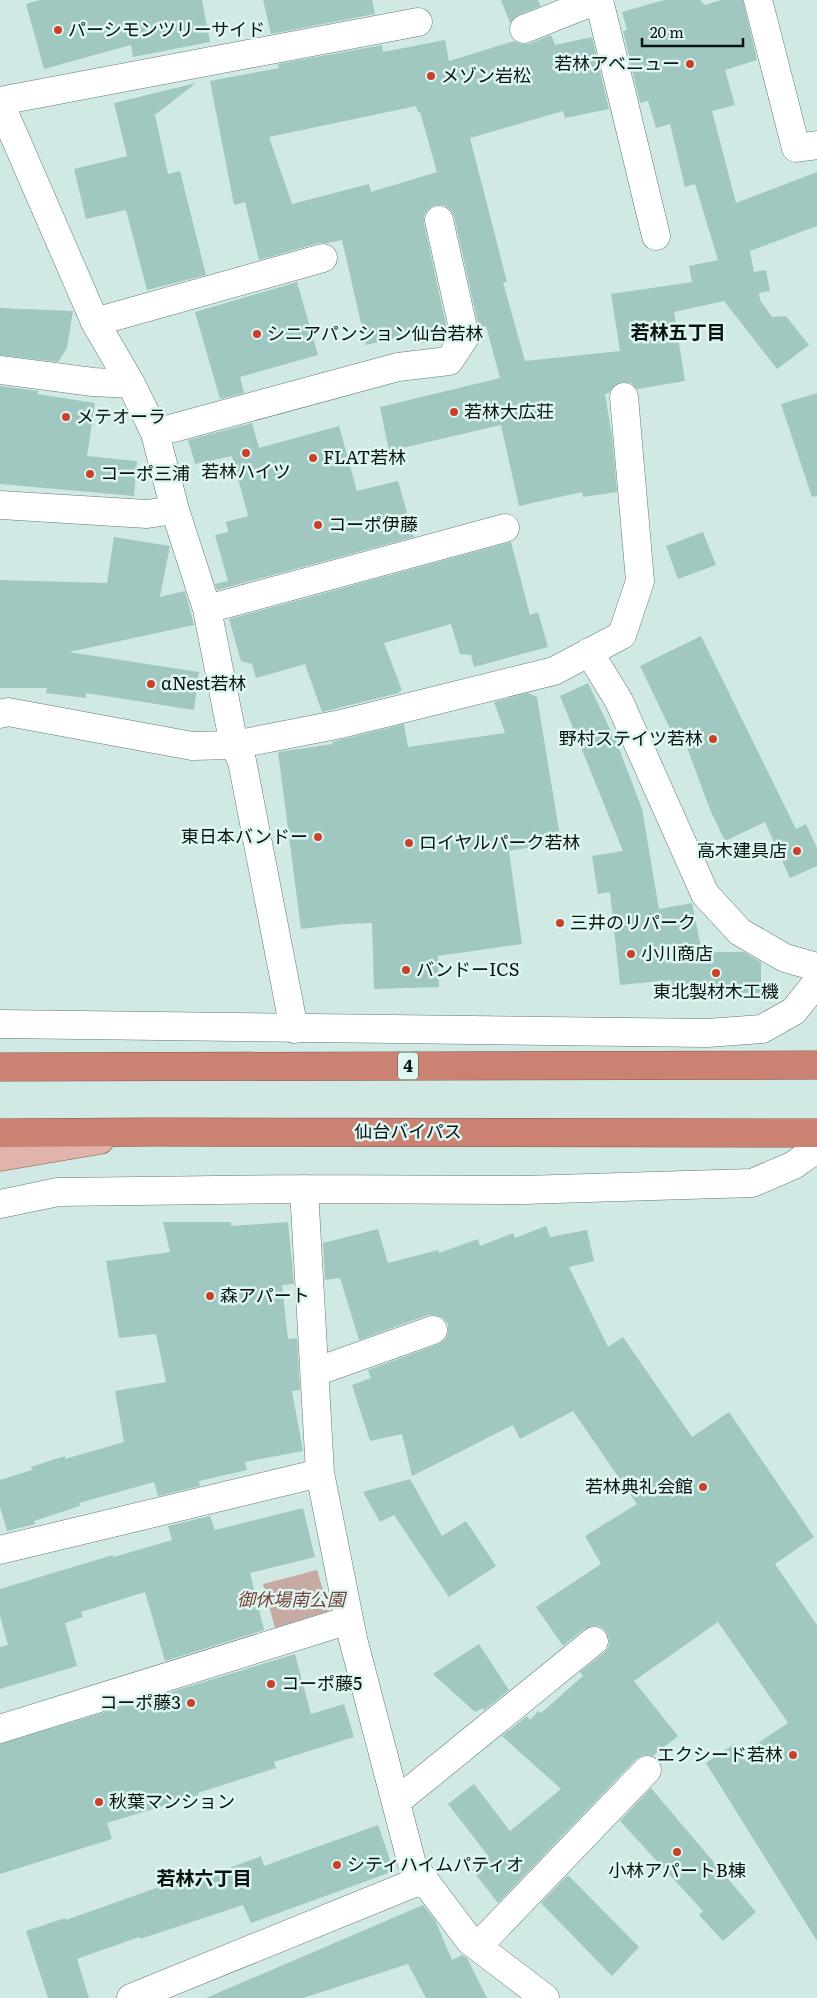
<svg xmlns="http://www.w3.org/2000/svg" width="817" height="1998" font-family="Literata,'Noto Sans JP',serif">
  <style>
    .green { fill: #c6aaa3 }
    .building { fill: #a0c8c1; fill-rule: evenodd }
    .lines { fill: none; stroke-linecap: round; stroke-linejoin: round }
    .minor-casing { stroke: #637975; stroke-width: 29 }
    .major-casing { stroke: #885b50; stroke-width: 29 }
    .highway-casing { stroke: #885b50; stroke-width: 29 }
    .minor { stroke: #fff; stroke-width: 28 }
    .major { stroke: #e0b4aa; stroke-width: 28 }
    .highway { stroke: #cc8272; stroke-width: 28 }
    .poi-dot { fill: #cb4028; stroke: #def6f1; stroke-width: 2 }
    .labels { text-anchor: middle; stroke-width: 5; stroke-linejoin: round; paint-order: stroke }
    .shield { fill: #def6f1; stroke: #4a5755; stroke-width: 1 }
    .shield-label { font-size: 16px; font-weight: bold; fill: #0b1312 }
    .poi-label { font-size: 18px; fill: #0b1312; stroke: #def6f1; text-anchor: start }
    .street-label { font-size: 18px; fill: #0b1312; stroke: #def6f1 }
    .park-label { font-size: 18px; font-style: italic; fill: #764238; stroke: #def6f1 }
    .neighbourhood-label { font-size: 19px; font-weight: bold; fill: #0b1312; stroke: #def6f1 }
  </style>
  <rect width="100%" height="100%" fill="#d0e9e4"/>
  <path class="green" d="M 317,1570 L 329,1611 L 275,1628 L 263,1584 Z"/>
  <path class="building" d="M 40,0 L 202,0 L 210,42 L 133,57 L 131,45 L 44,69 L 26,4 Z
    M 263,0 L 372,0 L 375,14 L 271,34 Z
    M 501,0 L 538,0 L 541,6 L 518,15 L 510,23 Z
    M 664,0 L 700,0 L 705,5 L 721,0 L 743,0 L 757,60 L 725,70 L 735,105 L 712,111 L 736,203 L 817,172 L 817,226 L 750,251 L 754,272 L 766,270 L 770,291 L 759,293 L 760,300 L 772,317 L 786,316 L 809,345 L 777,369 L 724,301 L 674,312 L 685,381 L 637,389 L 631,383 L 622,382 L 615,385 L 609,393 L 605,394 L 612,436 L 617,492 L 583,497 L 582,492 L 519,506 L 501,425 L 389,451 L 380,407 L 500,378 L 486,326 L 479,328 L 454,216 L 451,210 L 444,205 L 436,205 L 429,208 L 424,216 L 424,223 L 448,334 L 447,336 L 422,343 L 419,333 L 366,345 L 342,240 L 328,243 L 319,243 L 259,260 L 245,202 L 234,205 L 210,81 L 279,68 L 278,64 L 382,45 L 383,52 L 445,40 L 449,61 L 514,41 L 521,44 L 529,44 L 551,35 L 555,45 L 592,37 L 609,109 L 565,118 L 563,111 L 470,138 L 507,282 L 503,282 L 525,361 L 620,351 L 611,294 L 692,282 L 689,266 L 718,260 L 695,184 L 685,187 L 670,124 L 656,128 L 648,101 L 640,103 L 623,31 L 627,30 L 622,12 ZM 416,106 L 418,112 L 420,112 L 437,172 L 371,192 L 369,184 L 292,204 L 269,137 Z
    M 196,83 L 155,115 L 168,174 L 180,171 L 206,275 L 147,290 L 126,210 L 86,219 L 74,169 L 127,156 L 114,103 Z
    M 297,282 L 318,355 L 240,377 L 244,393 L 220,399 L 195,312 Z
    M 0,308 L 73,311 L 67,348 L 58,362 L 0,355 Z
    M 0,386 L 39,391 L 37,394 L 95,403 L 87,456 L 137,461 L 134,496 L 0,484 Z
    M 817,393 L 817,496 L 812,497 L 781,404 Z
    M 252,423 L 259,448 L 339,426 L 357,491 L 398,481 L 414,537 L 217,590 L 215,584 L 228,581 L 215,535 L 228,532 L 226,522 L 248,516 L 232,456 L 195,464 L 188,440 Z
    M 703,532 L 716,565 L 678,579 L 666,546 Z
    M 114,537 L 170,546 L 160,597 L 185,591 L 194,625 L 69,652 L 199,672 L 194,710 L 86,693 L 86,698 L 46,693 L 47,688 L 0,688 L 0,580 L 107,583 Z
    M 511,542 L 530,615 L 538,612 L 548,647 L 474,667 L 471,655 L 460,654 L 451,624 L 384,643 L 402,690 L 399,692 L 399,693 L 322,712 L 305,664 L 256,678 L 252,664 L 241,661 L 229,619 Z
    M 701,636 L 796,829 L 806,824 L 817,848 L 817,866 L 790,878 L 765,822 L 725,841 L 711,812 L 683,737 L 675,739 L 640,666 Z
    M 588,683 L 618,746 L 642,809 L 659,909 L 692,903 L 702,952 L 744,952 L 761,962 L 761,993 L 671,992 L 671,980 L 620,985 L 610,892 L 598,894 L 592,856 L 623,851 L 560,696 Z
    M 528,693 L 537,697 L 561,842 L 509,851 L 522,944 L 438,956 L 439,987 L 374,989 L 372,923 L 344,924 L 301,929 L 278,752 L 333,744 L 332,742 L 404,724 L 408,747 L 505,733 L 494,702 Z
    M 163,1222 L 231,1222 L 231,1226 L 288,1222 L 294,1284 L 282,1285 L 288,1339 L 297,1338 L 300,1390 L 292,1391 L 303,1451 L 245,1462 L 247,1470 L 199,1481 L 200,1486 L 158,1496 L 154,1482 L 79,1503 L 80,1506 L 34,1521 L 35,1524 L 7,1531 L 0,1507 L 0,1480 L 32,1470 L 31,1467 L 65,1456 L 65,1459 L 124,1442 L 115,1391 L 166,1382 L 156,1334 L 119,1338 L 106,1261 L 170,1252 Z
    M 546,1226 L 550,1237 L 587,1230 L 594,1261 L 569,1267 L 608,1347 L 623,1337 L 692,1437 L 729,1412 L 814,1537 L 775,1564 L 817,1625 L 817,1941 L 706,1763 L 734,1744 L 740,1755 L 788,1723 L 718,1622 L 634,1681 L 678,1736 L 653,1756 L 643,1755 L 636,1759 L 498,1903 L 472,1870 L 489,1857 L 448,1804 L 474,1784 L 510,1831 L 561,1789 L 502,1736 L 527,1716 L 530,1720 L 538,1711 L 541,1713 L 583,1676 L 580,1672 L 604,1653 L 609,1646 L 609,1638 L 606,1631 L 599,1626 L 592,1626 L 584,1629 L 563,1646 L 536,1607 L 601,1564 L 585,1536 L 637,1504 L 573,1411 L 520,1439 L 513,1425 L 412,1476 L 402,1434 L 370,1441 L 352,1385 L 371,1378 L 368,1370 L 439,1344 L 445,1340 L 448,1333 L 448,1324 L 443,1318 L 435,1315 L 428,1315 L 359,1340 L 340,1278 L 325,1280 L 323,1243 L 378,1229 L 388,1263 L 438,1250 L 439,1253 L 478,1239 L 480,1246 L 513,1233 L 515,1238 Z
    M 410,1479 L 442,1536 L 466,1521 L 496,1566 L 449,1597 L 394,1515 L 380,1522 L 363,1492 Z
    M 303,1508 L 315,1557 L 250,1573 L 264,1630 L 165,1661 L 145,1592 L 81,1612 L 83,1617 L 65,1623 L 77,1666 L 0,1689 L 0,1647 L 8,1645 L 0,1616 L 0,1589 L 113,1555 L 114,1557 L 172,1540 L 168,1526 L 210,1516 L 215,1530 Z
    M 479,1644 L 509,1690 L 484,1710 L 483,1708 L 475,1712 L 433,1674 Z
    M 295,1654 L 311,1714 L 344,1704 L 354,1737 L 274,1762 L 276,1768 L 198,1793 L 199,1795 L 107,1823 L 112,1839 L 0,1874 L 0,1744 Z
    M 651,1788 L 756,1912 L 723,1941 L 699,1915 L 703,1911 L 620,1821 Z
    M 378,1825 L 394,1871 L 251,1923 L 243,1905 L 140,1939 L 139,1937 L 77,1959 L 89,1998 L 48,1998 L 26,1931 L 65,1918 L 66,1920 L 190,1876 L 192,1882 L 261,1856 L 264,1866 Z
    M 568,1875 L 639,1947 L 612,1976 L 541,1903 Z
    M 423,1905 L 435,1920 L 452,1960 L 462,1955 L 467,1958 L 487,1998 L 426,1998 L 408,1964 L 303,1998 L 206,1998 Z"/>
  <g class="lines">
    <defs>
      <path id="minor" d="M 599,0 L 656,236
        M 758,0 L 796,148 L 817,145
        M 524,29 L 597,0
        M 0,101 L 418,22
        M 0,103 L 95,322 L 131,384 L 155,433 L 175,510 L 207,609 L 234,745 L 242,761 L 294,1029
        M 95,322 L 323,258
        M 0,370 L 93,382 L 131,384
        M 155,433 L 398,367 L 449,361 L 465,337 L 439,220
        M 0,505 L 147,514 L 175,510
        M 207,609 L 505,528
        M 589,652 L 619,701 L 705,894 L 740,932 L 785,958 L 817,967
        M 0,714 L 8,712 L 192,746 L 234,745 L 341,724 L 554,671 L 622,635 L 640,581 L 624,397
        M 0,1024 L 707,1033 L 762,1029 L 794,1011 L 817,982
        M 304,1189 L 320,1473 L 353,1639 L 412,1864 L 470,1941 L 545,1998
        M 0,1204 L 58,1192 L 304,1189 L 523,1190 L 752,1183 L 794,1165 L 817,1148
        M 315,1372 L 433,1330
        M 0,1550 L 320,1473
        M 0,1729 L 349,1620
        M 396,1802 L 594,1641
        M 478,1946 L 647,1770
        M 131,1998 L 424,1879"/>
      <path id="major" d="M 0,1157 L 100,1140"/>
      <path id="highway" d="M 0,1067 L 817,1065
        M 0,1133 L 154,1132 L 817,1133"/>
    </defs>
    <use href="#minor" class="minor-casing"/>
    <use href="#major" class="major-casing"/>
    <use href="#highway" class="highway-casing"/>
    <use href="#minor" class="minor"/>
    <use href="#major" class="major"/>
    <use href="#highway" class="highway"/>
  </g>
  <g class="poi-dot">
    <circle cx="58" cy="30" r="5"/>
    <circle cx="690" cy="64" r="5"/>
    <circle cx="431" cy="76" r="5"/>
    <circle cx="257" cy="334" r="5"/>
    <circle cx="454" cy="412" r="5"/>
    <circle cx="66" cy="417" r="5"/>
    <circle cx="246" cy="453" r="5"/>
    <circle cx="313" cy="458" r="5"/>
    <circle cx="90" cy="474" r="5"/>
    <circle cx="318" cy="525" r="5"/>
    <circle cx="151" cy="684" r="5"/>
    <circle cx="713" cy="739" r="5"/>
    <circle cx="318" cy="837" r="5"/>
    <circle cx="409" cy="843" r="5"/>
    <circle cx="797" cy="851" r="5"/>
    <circle cx="560" cy="923" r="5"/>
    <circle cx="631" cy="954" r="5"/>
    <circle cx="406" cy="970" r="5"/>
    <circle cx="716" cy="973" r="5"/>
    <circle cx="210" cy="1296" r="5"/>
    <circle cx="703" cy="1487" r="5"/>
    <circle cx="271" cy="1684" r="5"/>
    <circle cx="191" cy="1703" r="5"/>
    <circle cx="793" cy="1755" r="5"/>
    <circle cx="99" cy="1802" r="5"/>
    <circle cx="677" cy="1852" r="5"/>
    <circle cx="337" cy="1865" r="5"/>
  </g>
  <g class="labels">
    <rect class="shield" x="398" y="1052.5" width="20" height="27" rx="4"/>
    <g class="shield-label">
      <text x="408" y="1072">4</text>
    </g>
    <g class="poi-label">
      <text x="68" y="36">パーシモンツリーサイド</text>
      <text x="680" y="70" text-anchor="end">若林アベニュー</text>
      <text x="441" y="82">メゾン岩松</text>
      <text x="267" y="340">シニアパンション仙台若林</text>
      <text x="464" y="418">若林大広荘</text>
      <text x="76" y="423">メテオーラ</text>
      <text x="323" y="464">FLAT若林</text>
      <text x="246" y="478" text-anchor="middle">若林ハイツ</text>
      <text x="100" y="480">コーポ三浦</text>
      <text x="328" y="531">コーポ伊藤</text>
      <text x="161" y="690">αNest若林</text>
      <text x="703" y="745" text-anchor="end">野村ステイツ若林</text>
      <text x="308" y="843" text-anchor="end">東日本バンドー</text>
      <text x="419" y="849">ロイヤルパーク若林</text>
      <text x="787" y="857" text-anchor="end">高木建具店</text>
      <text x="570" y="929">三井のリパーク</text>
      <text x="641" y="960">小川商店</text>
      <text x="416" y="976">バンドーICS</text>
      <text x="716" y="998" text-anchor="middle">東北製材木工機</text>
      <text x="220" y="1302">森アパート</text>
      <text x="693" y="1493" text-anchor="end">若林典礼会館</text>
      <text x="281" y="1690">コーポ藤5</text>
      <text x="181" y="1709" text-anchor="end">コーポ藤3</text>
      <text x="783" y="1761" text-anchor="end">エクシード若林</text>
      <text x="109" y="1808">秋葉マンション</text>
      <text x="347" y="1871">シティハイムパティオ</text>
      <text x="677" y="1877" text-anchor="middle">小林アパートB棟</text>
    </g>
    <g class="street-label">
      <text x="408" y="1138">仙台バイパス</text>
    </g>
    <g class="park-label">
      <text x="291" y="1606">御休場南公園</text>
    </g>
    <g class="neighbourhood-label">
      <text x="678" y="339">若林五丁目</text>
      <text x="204" y="1885">若林六丁目</text>
    </g>
  </g>
  <path d="M642 38v8h101v-8" fill="none" stroke="#0b1312" stroke-width="2.5"/>
  <text x="650" y="38" font-size="15" fill="#0b1312" stroke="#def6f1" stroke-width="4" paint-order="stroke">20 m</text>
</svg>
